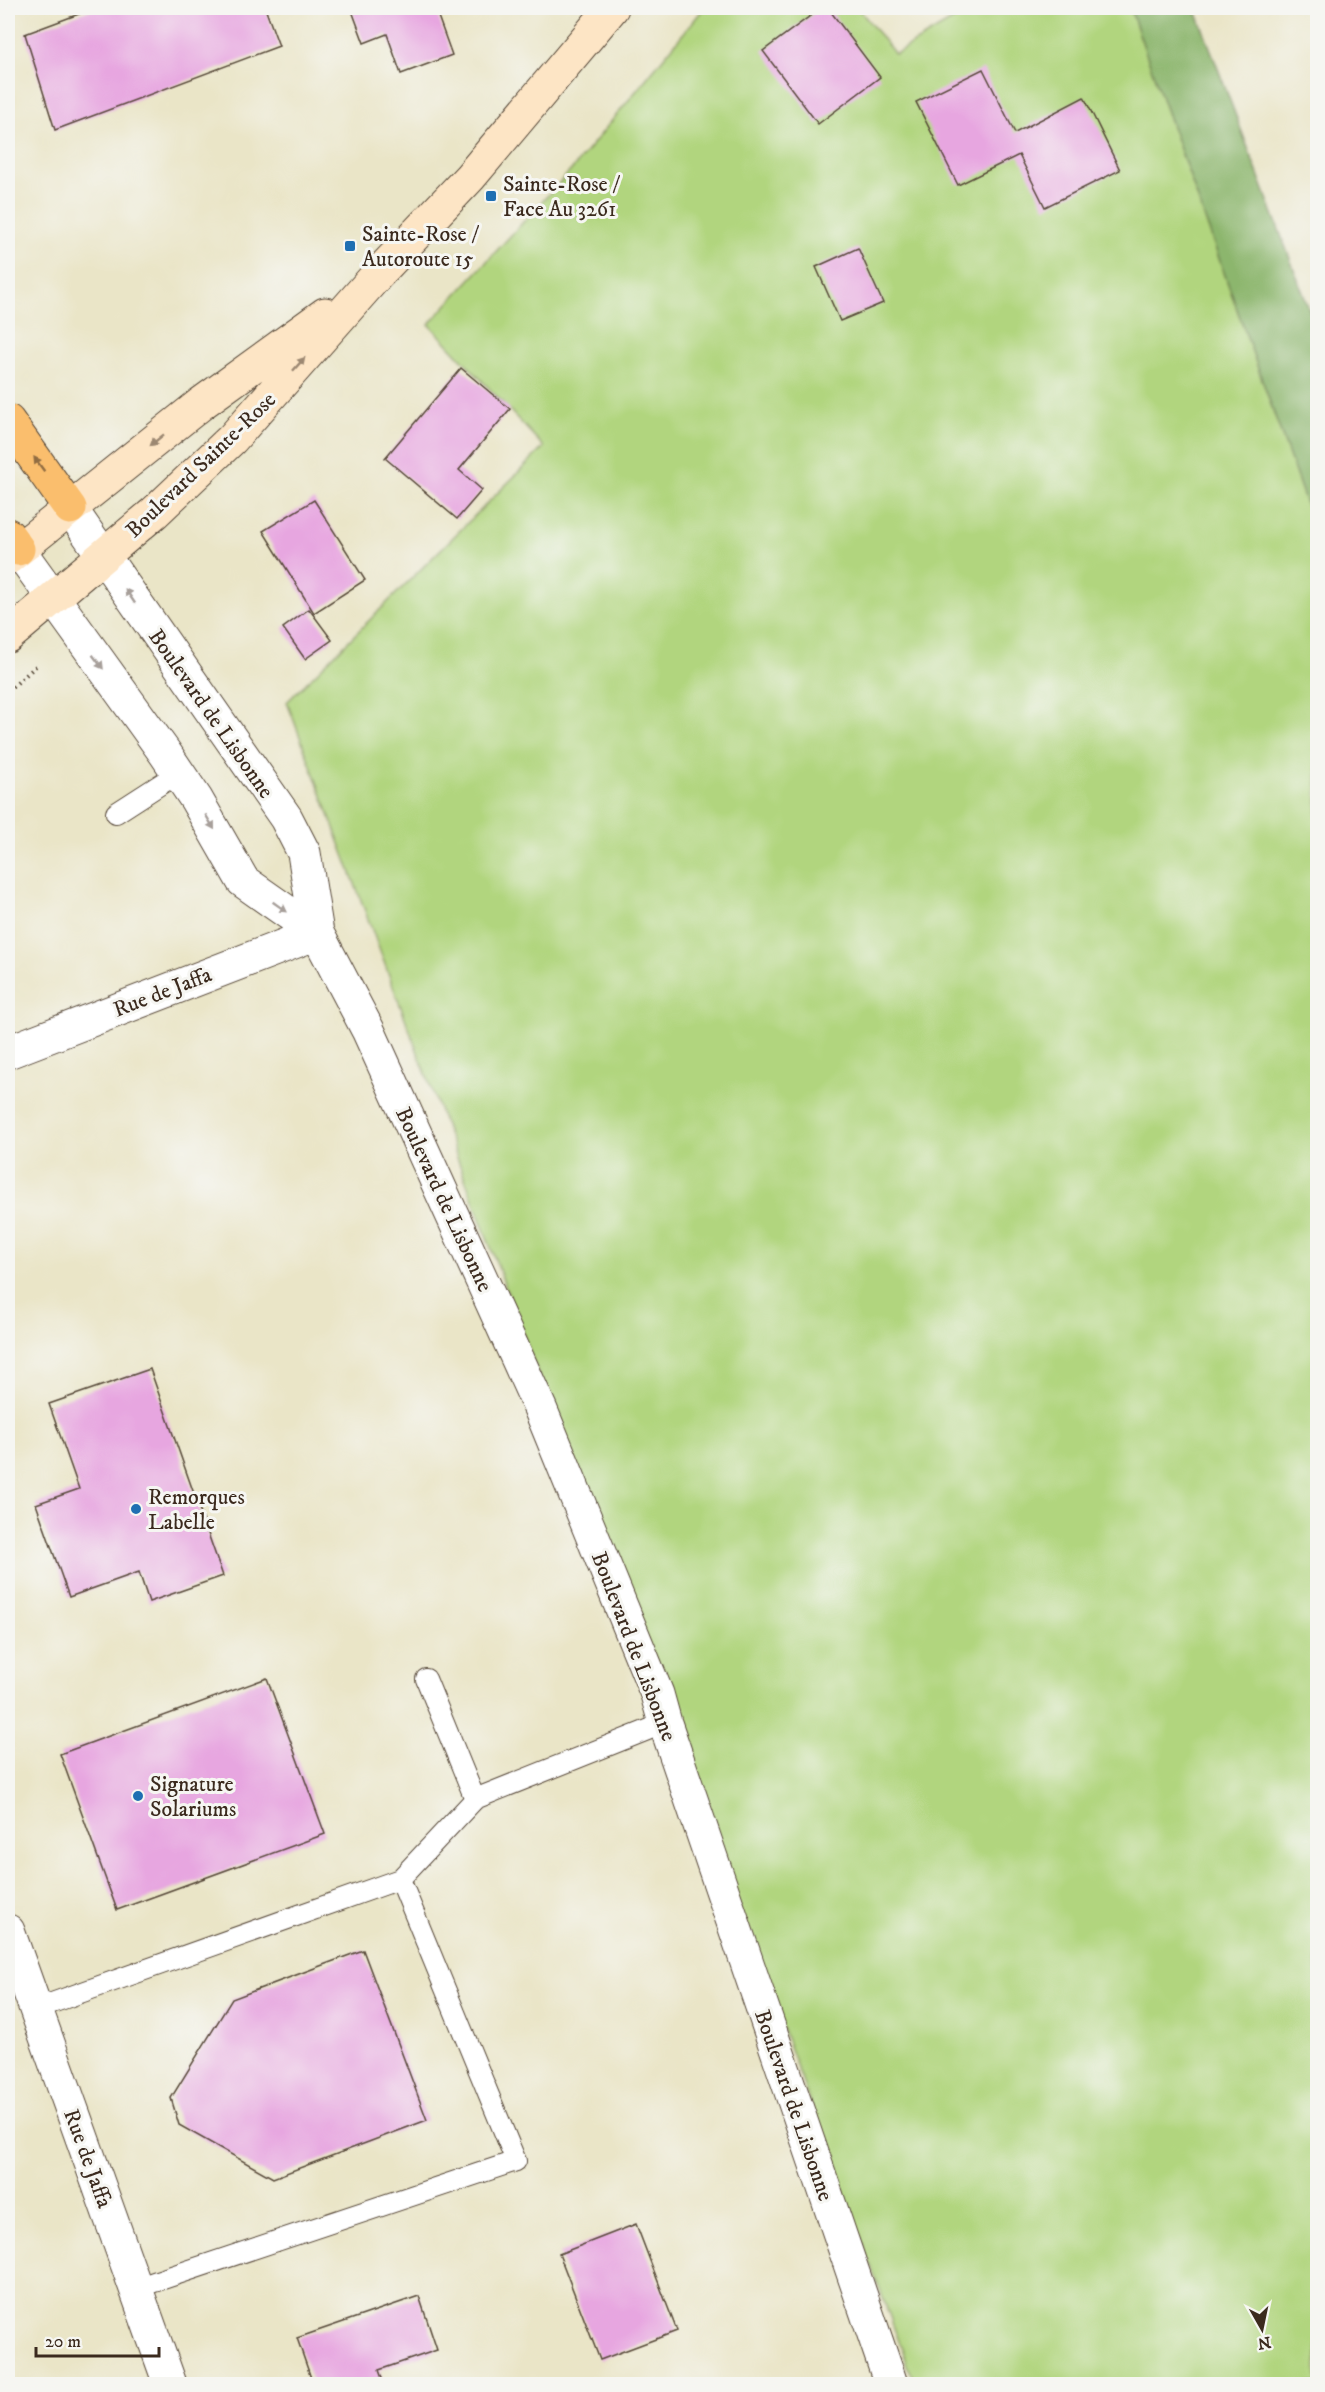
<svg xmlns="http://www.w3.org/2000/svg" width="1325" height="2392" font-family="'IM FELL DW Pica',serif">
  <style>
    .green { fill: #b1d57e; stroke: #76804e; stroke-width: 1.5 }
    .forest { fill: #8cb66d; stroke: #647046; stroke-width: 1.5 }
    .building { fill: #e7a6e0 }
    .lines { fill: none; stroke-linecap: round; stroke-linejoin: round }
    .lane-casing { stroke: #554637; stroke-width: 22 }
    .street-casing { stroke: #554637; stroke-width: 35 }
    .secondary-casing { stroke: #554637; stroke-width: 35 }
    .highway-casing { stroke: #554637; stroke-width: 35 }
    .path { stroke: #554637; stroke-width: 4; stroke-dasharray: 1.5 4.5; stroke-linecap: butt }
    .lane { stroke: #fff; stroke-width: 20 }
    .street { stroke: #fff; stroke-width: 33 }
    .secondary { stroke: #fde5c5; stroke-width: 33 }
    .highway { stroke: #fabe6d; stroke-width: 33 }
    .oneway { fill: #9c8872 }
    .oneway2 { fill: #916d42 }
    .oneway3 { fill: #a79f9a }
    .poi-dot { fill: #1f6fb2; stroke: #f6f6f2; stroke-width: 2 }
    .labels { text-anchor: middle; stroke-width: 6; stroke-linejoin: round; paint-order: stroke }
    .poi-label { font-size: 22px; fill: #3b2a1e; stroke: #f6f6f2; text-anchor: start }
    .street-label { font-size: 22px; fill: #3b2a1e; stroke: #f6f6f2 }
  </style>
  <rect width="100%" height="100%" fill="#f6f6f2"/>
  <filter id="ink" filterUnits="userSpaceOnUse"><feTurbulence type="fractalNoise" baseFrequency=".0167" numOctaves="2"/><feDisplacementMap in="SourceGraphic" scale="12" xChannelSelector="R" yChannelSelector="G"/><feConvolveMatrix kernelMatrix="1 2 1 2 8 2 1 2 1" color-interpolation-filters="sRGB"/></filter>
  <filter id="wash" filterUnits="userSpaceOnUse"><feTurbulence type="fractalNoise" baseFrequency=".008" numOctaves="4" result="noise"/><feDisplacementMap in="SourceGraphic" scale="24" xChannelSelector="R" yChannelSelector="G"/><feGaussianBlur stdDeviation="1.35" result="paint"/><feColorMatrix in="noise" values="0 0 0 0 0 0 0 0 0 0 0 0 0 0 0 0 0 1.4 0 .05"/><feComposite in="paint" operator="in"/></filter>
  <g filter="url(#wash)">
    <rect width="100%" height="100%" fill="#eae5c7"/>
    <path class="green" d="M 704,8 L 858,8 L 895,54 L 974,8 L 1130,8 L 1317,534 L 1317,2384 L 915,2384 L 287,702 L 544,447 L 429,324 L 574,167 Z"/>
    <path class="forest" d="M 1130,8 L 1195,8 L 1317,330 L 1317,534 Z"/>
    <g id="blocks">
      <path class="building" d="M 95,8 L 265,8 L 279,46 L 55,130 L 25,34 Z
        M 351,8 L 435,8 L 452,55 L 401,74 L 387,34 L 364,43 Z
        M 821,8 L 828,8 L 880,77 L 818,124 L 763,51 Z
        M 983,69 L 1015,133 L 1084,97 L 1120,170 L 1045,207 L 1019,155 L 958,185 L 916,102 Z
        M 858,248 L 883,303 L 840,321 L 816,267 Z
        M 461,368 L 510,409 L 459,470 L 482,490 L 457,519 L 385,458 Z
        M 314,500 L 365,580 L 314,613 L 263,531 Z
        M 309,609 L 332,640 L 305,659 L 283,628 Z
        M 150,1369 L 223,1576 L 149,1602 L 139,1572 L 69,1597 L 36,1504 L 79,1489 L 49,1404 Z
        M 267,1678 L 325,1834 L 117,1910 L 60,1754 Z
        M 363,1950 L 427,2120 L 273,2178 L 179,2125 L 171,2098 L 232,1999 Z
        M 636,2224 L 677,2331 L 600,2360 L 559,2254 Z
        M 419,2296 L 437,2350 L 379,2370 L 384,2384 L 313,2384 L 297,2338 Z"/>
    </g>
  </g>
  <g filter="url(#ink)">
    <use href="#blocks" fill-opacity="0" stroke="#554637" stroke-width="1.5"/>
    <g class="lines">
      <defs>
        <path id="lane" d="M 116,813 L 178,773
          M 426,1679 L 475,1799
          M 400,1879 L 475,1799 L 665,1723
          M 35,2009 L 400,1879 L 516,2161 L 136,2288"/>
        <path id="street" d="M 70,508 L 286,818 L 304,853 L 317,933 L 368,1030 L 540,1408 L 657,1694 L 665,1723 L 891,2384
          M 18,549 L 165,753 L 196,799 L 243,881 L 317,933
          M 8,1052 L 317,933
          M 8,1931 L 170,2384"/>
        <path id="secondary" d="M 8,558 L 202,403 L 325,314
          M 8,636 L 154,513 L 232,439 L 377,275 L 470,177 L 612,8"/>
        <path id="highway" d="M 8,421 L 70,508
          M 8,535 L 18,549"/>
      </defs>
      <use href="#lane" class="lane-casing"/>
      <use href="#street" class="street-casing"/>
      <use href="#secondary" class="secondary-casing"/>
      <use href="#highway" class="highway-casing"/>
      <path class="path" d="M 8,691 L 37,665"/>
      <use href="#lane" class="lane"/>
      <use href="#street" class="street"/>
      <use href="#secondary" class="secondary"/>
      <use href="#highway" class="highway"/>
    </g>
    <defs><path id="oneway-solid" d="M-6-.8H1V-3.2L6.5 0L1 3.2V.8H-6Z" transform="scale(1.5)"/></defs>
    <g class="oneway">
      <use href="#oneway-solid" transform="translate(299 364) rotate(-48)"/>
      <use href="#oneway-solid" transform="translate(157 440) rotate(141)"/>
    </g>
    <use class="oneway2" href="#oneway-solid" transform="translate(39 464) rotate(-126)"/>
    <g class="oneway3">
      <use href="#oneway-solid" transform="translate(130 596) rotate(-124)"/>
      <use href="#oneway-solid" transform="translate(98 662) rotate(53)"/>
      <use href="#oneway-solid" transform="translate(210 822) rotate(59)"/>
      <use href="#oneway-solid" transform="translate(280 907) rotate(35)"/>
    </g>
  </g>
  <g class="poi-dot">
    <rect x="485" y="190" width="12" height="12" rx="3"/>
    <rect x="344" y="240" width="12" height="12" rx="3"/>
    <circle cx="136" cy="1509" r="6"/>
    <circle cx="138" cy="1796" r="6"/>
  </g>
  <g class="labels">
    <g class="poi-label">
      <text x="503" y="191">Sainte-Rose /<tspan x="503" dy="25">Face Au 3261</tspan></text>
      <text x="362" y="241">Sainte-Rose /<tspan x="362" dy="25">Autoroute 15</tspan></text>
      <text x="148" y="1504">Remorques<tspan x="148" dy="25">Labelle</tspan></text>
      <text x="150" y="1791">Signature<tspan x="150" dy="25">Solariums</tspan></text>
    </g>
    <g class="street-label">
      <text transform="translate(200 464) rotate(-44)" y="8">Boulevard Sainte-Rose</text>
      <text transform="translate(212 713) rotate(55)" y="8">Boulevard de Lisbonne</text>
      <text transform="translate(162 991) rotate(-21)" y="8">Rue de Jaffa</text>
      <text transform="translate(445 1199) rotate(65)" y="8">Boulevard de Lisbonne</text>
      <text transform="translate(635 1646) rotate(69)" y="8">Boulevard de Lisbonne</text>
      <text transform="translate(795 2105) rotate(71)" y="8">Boulevard de Lisbonne</text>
      <text transform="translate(89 2158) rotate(70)" y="8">Rue de Jaffa</text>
    </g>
  </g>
  <rect width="1325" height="2392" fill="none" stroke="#f6f6f2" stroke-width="30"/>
  <g transform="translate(1262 2329) rotate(171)" stroke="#f6f6f2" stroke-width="4.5" paint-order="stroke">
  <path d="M0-4.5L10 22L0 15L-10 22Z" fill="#3b2a1e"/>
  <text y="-9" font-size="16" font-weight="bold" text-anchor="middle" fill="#3b2a1e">N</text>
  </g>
  <path d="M36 2347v9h123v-9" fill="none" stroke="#3b2a1e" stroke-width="3"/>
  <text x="45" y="2347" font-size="18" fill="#3b2a1e" stroke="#f6f6f2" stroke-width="4.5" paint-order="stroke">20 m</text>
</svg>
